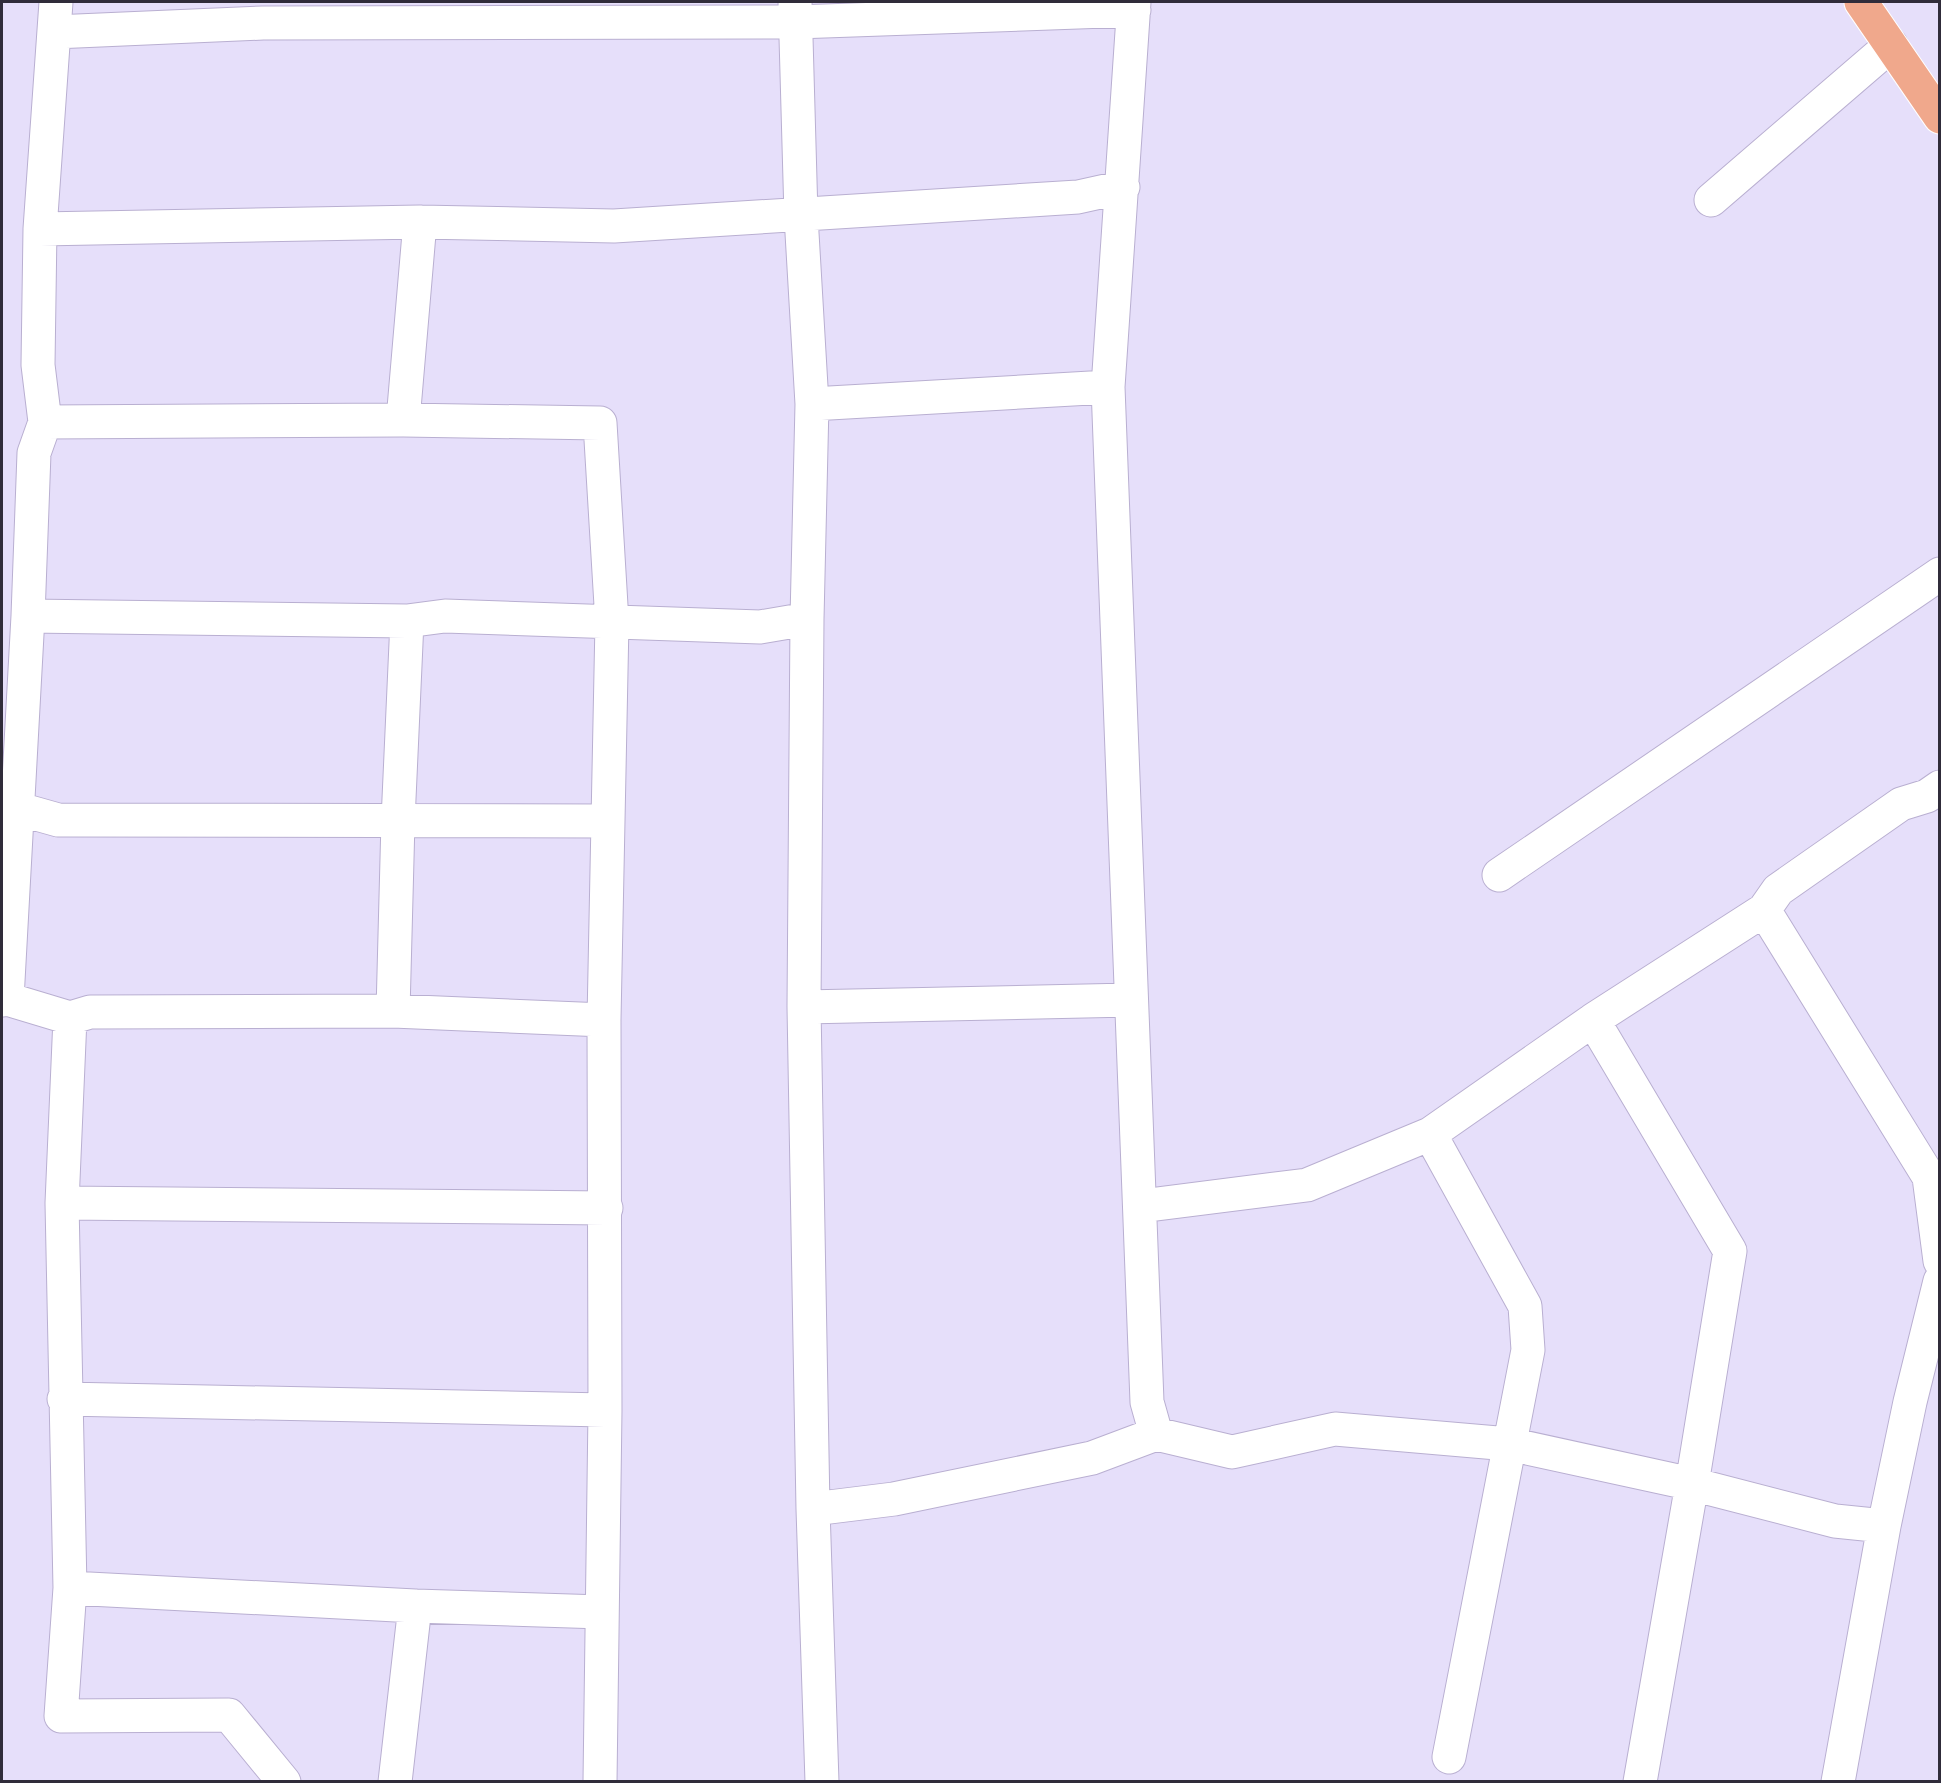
<svg xmlns="http://www.w3.org/2000/svg" width="1941" height="1783" font-family="Karla,sans-serif">
  <style>
    .lines { fill: none; stroke-linecap: round; stroke-linejoin: round }
    .minor-casing { stroke: #b9afd1; stroke-width: 35 }
    .trunk-casing { stroke: #fff; stroke-width: 35 }
    .minor { stroke: #fff; stroke-width: 33 }
    .trunk { stroke: #f0a88c; stroke-width: 33 }
  </style>
  <rect width="100%" height="100%" fill="#e6dffa"/>
  <g class="lines">
    <defs>
      <path id="minor" d="M 795,2 L 801,216 L 812,404 L 807,619 L 804,1007 L 813,1509 L 822,1782
        M 1134,2 L 1108,387 L 1147,1402 L 1156,1434
        M 54,32 L 263,23 L 796,22 L 1134,10
        M 1711,200 L 1891,45
        M 40,229 L 420,222 L 614,226 L 1078,197 L 1123,187
        M 812,404 L 1108,387
        M 403,420 L 420,222
        M 45,422 L 403,420 L 600,423 L 612,622 L 604,1020 L 605,1410 L 600,1782
        M 28,616 L 407,621 L 445,616 L 760,627 L 807,619
        M 19,809 L 58,820 L 607,821
        M 1499,875 L 1940,574
        M 1764,910 L 1929,1177 L 1940,1261
        M 7,999 L 28,616 L 34,453 L 45,422 L 38,365 L 40,229 L 56,2
        M 2,1000 L 7,999 L 70,1018 L 90,1012 L 393,1011 L 604,1020
        M 804,1007 L 1131,1000
        M 393,1011 L 398,821 L 407,621
        M 70,1018 L 62,1203 L 70,1588 L 61,1716 L 229,1715 L 284,1782
        M 1593,1020 L 1764,910 L 1778,890 L 1901,804 L 1927,796 L 1940,787
        M 1430,1134 L 1525,1306 L 1528,1350 L 1449,1757
        M 62,1203 L 606,1208
        M 1141,1206 L 1307,1185 L 1430,1134 L 1593,1020 L 1730,1251 L 1692,1484 L 1640,1782
        M 64,1399 L 605,1410
        M 813,1509 L 894,1499 L 1092,1458 L 1156,1434 L 1232,1452 L 1335,1429 L 1509,1444 L 1692,1484 L 1835,1521 L 1884,1526
        M 70,1588 L 415,1606 L 602,1612
        M 395,1782 L 415,1606
        M 1838,1782 L 1884,1526 L 1910,1402 L 1940,1281"/>
      <path id="trunk" d="M 1861,2 L 1940,117"/>
    </defs>
    <use href="#minor" class="minor-casing"/>
    <use href="#trunk" class="trunk-casing"/>
    <use href="#minor" class="minor"/>
    <use href="#trunk" class="trunk"/>
  </g>
  <rect width="1941" height="1783" fill="none" stroke="#302c3a" stroke-width="6"/>
</svg>
